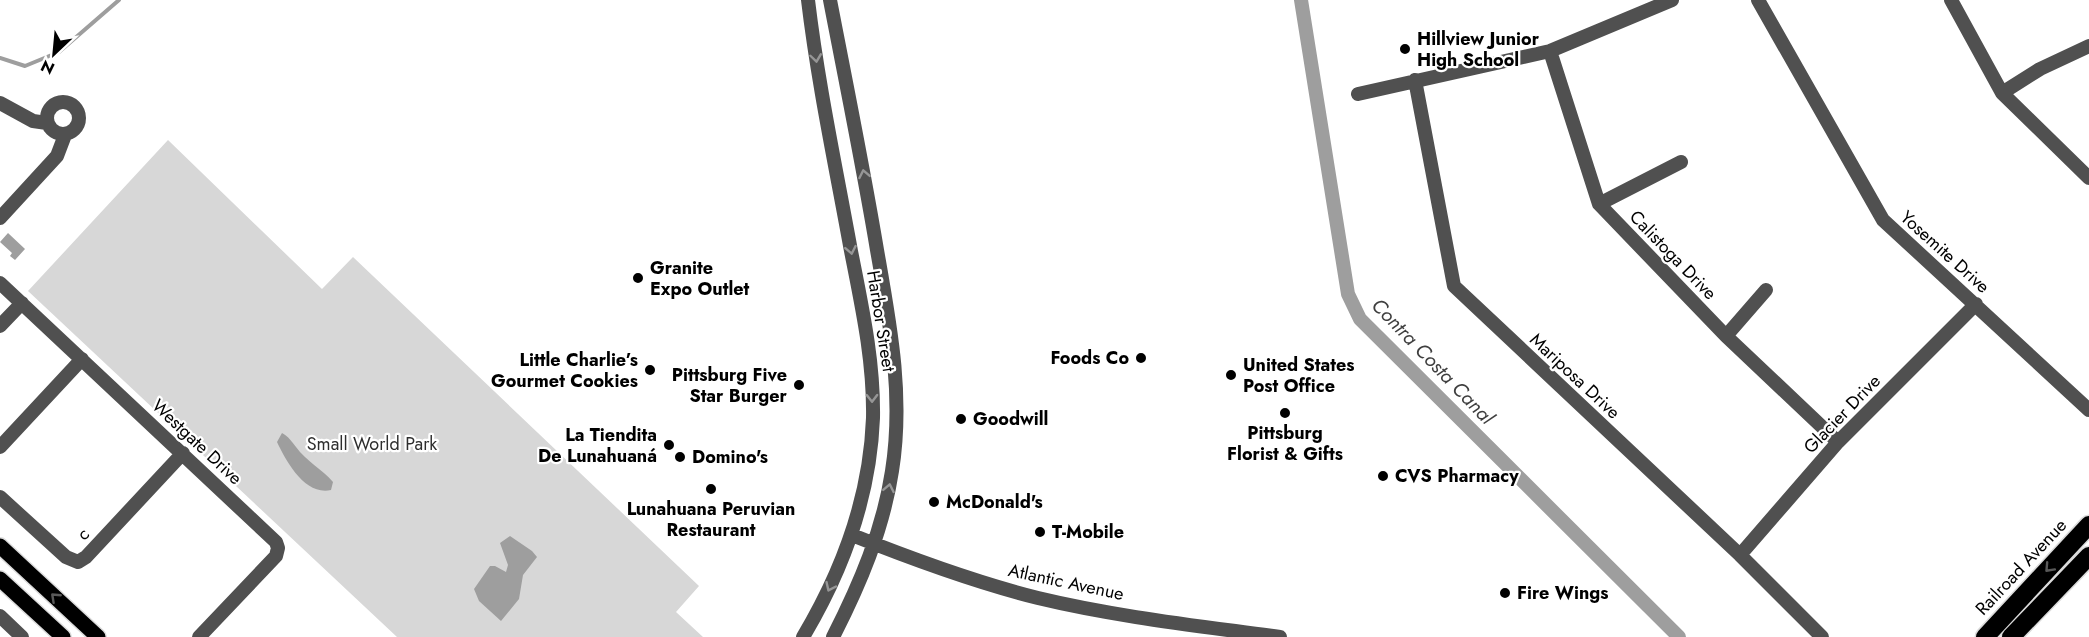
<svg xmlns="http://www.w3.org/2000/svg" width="2089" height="637" font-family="Jost,sans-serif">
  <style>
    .green { fill: #d7d7d7 }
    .water { fill: #9e9e9e }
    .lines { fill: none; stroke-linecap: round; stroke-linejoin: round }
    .stream { stroke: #9e9e9e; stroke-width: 4 }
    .canal { stroke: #9e9e9e; stroke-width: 14 }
    .major-casing { stroke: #dbdbdb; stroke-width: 18 }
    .highway-casing { stroke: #dbdbdb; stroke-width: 21 }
    .minor { stroke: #505050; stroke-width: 14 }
    .major { stroke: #000; stroke-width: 15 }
    .highway { stroke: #000; stroke-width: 18 }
    .oneway { stroke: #969696 }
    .oneway2 { stroke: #595959 }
    .poi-dot { fill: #000; stroke: #fff; stroke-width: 2 }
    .labels { text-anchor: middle; stroke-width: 4.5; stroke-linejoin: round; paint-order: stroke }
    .poi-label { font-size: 18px; font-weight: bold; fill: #000; stroke: #fff; text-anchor: start }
    .street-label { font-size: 18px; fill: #000; stroke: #fff }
    .park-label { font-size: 18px; fill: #2e2e2e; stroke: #fff }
    .water-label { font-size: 20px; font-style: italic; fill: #3f3f3f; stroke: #fff }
  </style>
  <rect width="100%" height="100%" fill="#fff"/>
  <path class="green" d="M 168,140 L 322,289 L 353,257 L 699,586 L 676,612 L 703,637 L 397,637 L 28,291 Z"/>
  <path class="water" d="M 8,233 L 25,249 L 15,260 L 10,256 L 12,253 L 0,242 Z
    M 282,433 C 289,437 291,441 296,447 C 306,461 322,469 333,482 L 331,490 C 305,496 286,461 277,442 Z
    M 510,536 L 532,551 L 537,557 L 523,575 L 519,599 L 501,621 L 479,601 L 474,589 L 490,566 L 495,566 L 506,572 L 508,565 L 500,543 Z"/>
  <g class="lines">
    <path class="stream" d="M 0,58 L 25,66 L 59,52 L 119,0"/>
    <path class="canal" d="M 1301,0 L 1348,294 L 1360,319 L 1679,637"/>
    <defs>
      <path id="major" d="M 0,546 L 98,637
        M 0,579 L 63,637"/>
      <path id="highway" d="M 1985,637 L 2089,525
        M 2011,637 L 2089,556"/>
    </defs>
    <use href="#major" class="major-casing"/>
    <use href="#highway" class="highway-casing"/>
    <path class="minor" d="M 830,0 C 846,83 863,166 877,250 C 890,324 904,396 892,471 C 883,530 860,584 833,637
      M 1758,0 L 1883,220 L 2089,410
      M 1951,0 L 2002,93 L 2089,178
      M 1550,51 L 1599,204 L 1726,336 L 1838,442
      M 1415,80 L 1454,286 L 1740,555 L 1822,637
      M 2002,93 L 2040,69 L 2089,46
      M 1358,94 L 1550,51 L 1672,0
      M47 118a16 16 0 1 1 32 0a16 16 0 1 1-32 0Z
      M 0,103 L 33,121 L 47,123
      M 1599,204 L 1681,162
      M 0,218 L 57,156 L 65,135
      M 0,283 L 276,542 L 278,548 L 276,556 L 199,637
      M 0,326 L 22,303
      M 1726,336 L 1766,290
      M 0,447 L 82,359
      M 0,497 L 66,557 L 78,562 L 86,557 L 183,453
      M 852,535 C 912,559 974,582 1038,598 C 1117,617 1200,626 1280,637
      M 1740,555 L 1838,442 L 1976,304
      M 0,616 L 22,637
      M 803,637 C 843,570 870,497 873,418 C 874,361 862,307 851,251 C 836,168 818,84 808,0"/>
    <use href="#major" class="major"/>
    <use href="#highway" class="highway"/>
  </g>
  <defs><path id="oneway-chevron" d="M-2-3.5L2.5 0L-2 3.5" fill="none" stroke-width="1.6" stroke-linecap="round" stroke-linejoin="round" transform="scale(1.5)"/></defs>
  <g class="oneway">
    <use href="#oneway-chevron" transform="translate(816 58) rotate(82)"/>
    <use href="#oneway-chevron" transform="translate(864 174) rotate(-101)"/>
    <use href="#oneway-chevron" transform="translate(851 250) rotate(79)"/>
    <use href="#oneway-chevron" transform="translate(872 398) rotate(89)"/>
    <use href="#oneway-chevron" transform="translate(889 488) rotate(-79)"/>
    <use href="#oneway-chevron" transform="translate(830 587) rotate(115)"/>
  </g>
  <g class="oneway2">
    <use href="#oneway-chevron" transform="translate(2049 568) rotate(133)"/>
    <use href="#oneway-chevron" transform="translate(55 597) rotate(-137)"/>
  </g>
  <g class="poi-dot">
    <circle cx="1405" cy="49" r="6"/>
    <circle cx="638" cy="278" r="6"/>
    <circle cx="1141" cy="358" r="6"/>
    <circle cx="650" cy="370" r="6"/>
    <circle cx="1231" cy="375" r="6"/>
    <circle cx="799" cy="385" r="6"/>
    <circle cx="1285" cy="413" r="6"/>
    <circle cx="961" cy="419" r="6"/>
    <circle cx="669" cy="445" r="6"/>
    <circle cx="680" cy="457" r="6"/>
    <circle cx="1383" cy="476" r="6"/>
    <circle cx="711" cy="489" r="6"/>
    <circle cx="934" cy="502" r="6"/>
    <circle cx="1040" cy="532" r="6"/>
    <circle cx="1505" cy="593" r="6"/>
  </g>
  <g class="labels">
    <g class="poi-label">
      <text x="1417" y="45">Hillview Junior<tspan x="1417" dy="21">High School</tspan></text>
      <text x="650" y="274">Granite<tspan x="650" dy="21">Expo Outlet</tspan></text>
      <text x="1129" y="364" text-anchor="end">Foods Co</text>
      <text x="638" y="366" text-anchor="end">Little Charlie’s<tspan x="638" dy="21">Gourmet Cookies</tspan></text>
      <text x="1243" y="371">United States<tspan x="1243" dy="21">Post Office</tspan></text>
      <text x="787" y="381" text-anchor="end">Pittsburg Five<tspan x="787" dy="21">Star Burger</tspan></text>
      <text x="973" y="425">Goodwill</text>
      <text x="1285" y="439" text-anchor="middle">Pittsburg<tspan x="1285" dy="21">Florist &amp; Gifts</tspan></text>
      <text x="657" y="441" text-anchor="end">La Tiendita<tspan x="657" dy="21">De Lunahuaná</tspan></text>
      <text x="692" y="463">Domino's</text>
      <text x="1395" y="482">CVS Pharmacy</text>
      <text x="946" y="508">McDonald's</text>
      <text x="711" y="515" text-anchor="middle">Lunahuana Peruvian<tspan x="711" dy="21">Restaurant</tspan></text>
      <text x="1052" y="538">T-Mobile</text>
      <text x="1517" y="599">Fire Wings</text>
    </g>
    <g class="street-label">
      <text transform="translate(1945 252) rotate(42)" y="6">Yosemite Drive</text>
      <text transform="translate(1673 255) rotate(46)" y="6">Calistoga Drive</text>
      <text transform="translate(881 321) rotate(81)" y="6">Harbor Street</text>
      <text transform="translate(1575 376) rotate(43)" y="6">Mariposa Drive</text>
      <text transform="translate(1842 414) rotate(-46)" y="6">Glacier Drive</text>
      <text transform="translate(197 442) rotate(43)" y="6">Westgate Drive</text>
      <text transform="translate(83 534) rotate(-47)" y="6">c</text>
      <text transform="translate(2021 567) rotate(-47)" y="6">Railroad Avenue</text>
      <text transform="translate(1066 582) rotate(12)" y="6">Atlantic Avenue</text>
    </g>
    <g class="park-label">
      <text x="372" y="450">Small World Park</text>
    </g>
    <g class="water-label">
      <text transform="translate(1433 361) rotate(46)" y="7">Contra Costa Canal</text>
    </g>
  </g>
  <g transform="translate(54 54) rotate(206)" stroke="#ffffff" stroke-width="4.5" paint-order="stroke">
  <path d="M0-4.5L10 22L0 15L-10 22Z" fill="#000000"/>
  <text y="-9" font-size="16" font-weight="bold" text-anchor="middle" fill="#000000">N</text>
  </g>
</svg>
